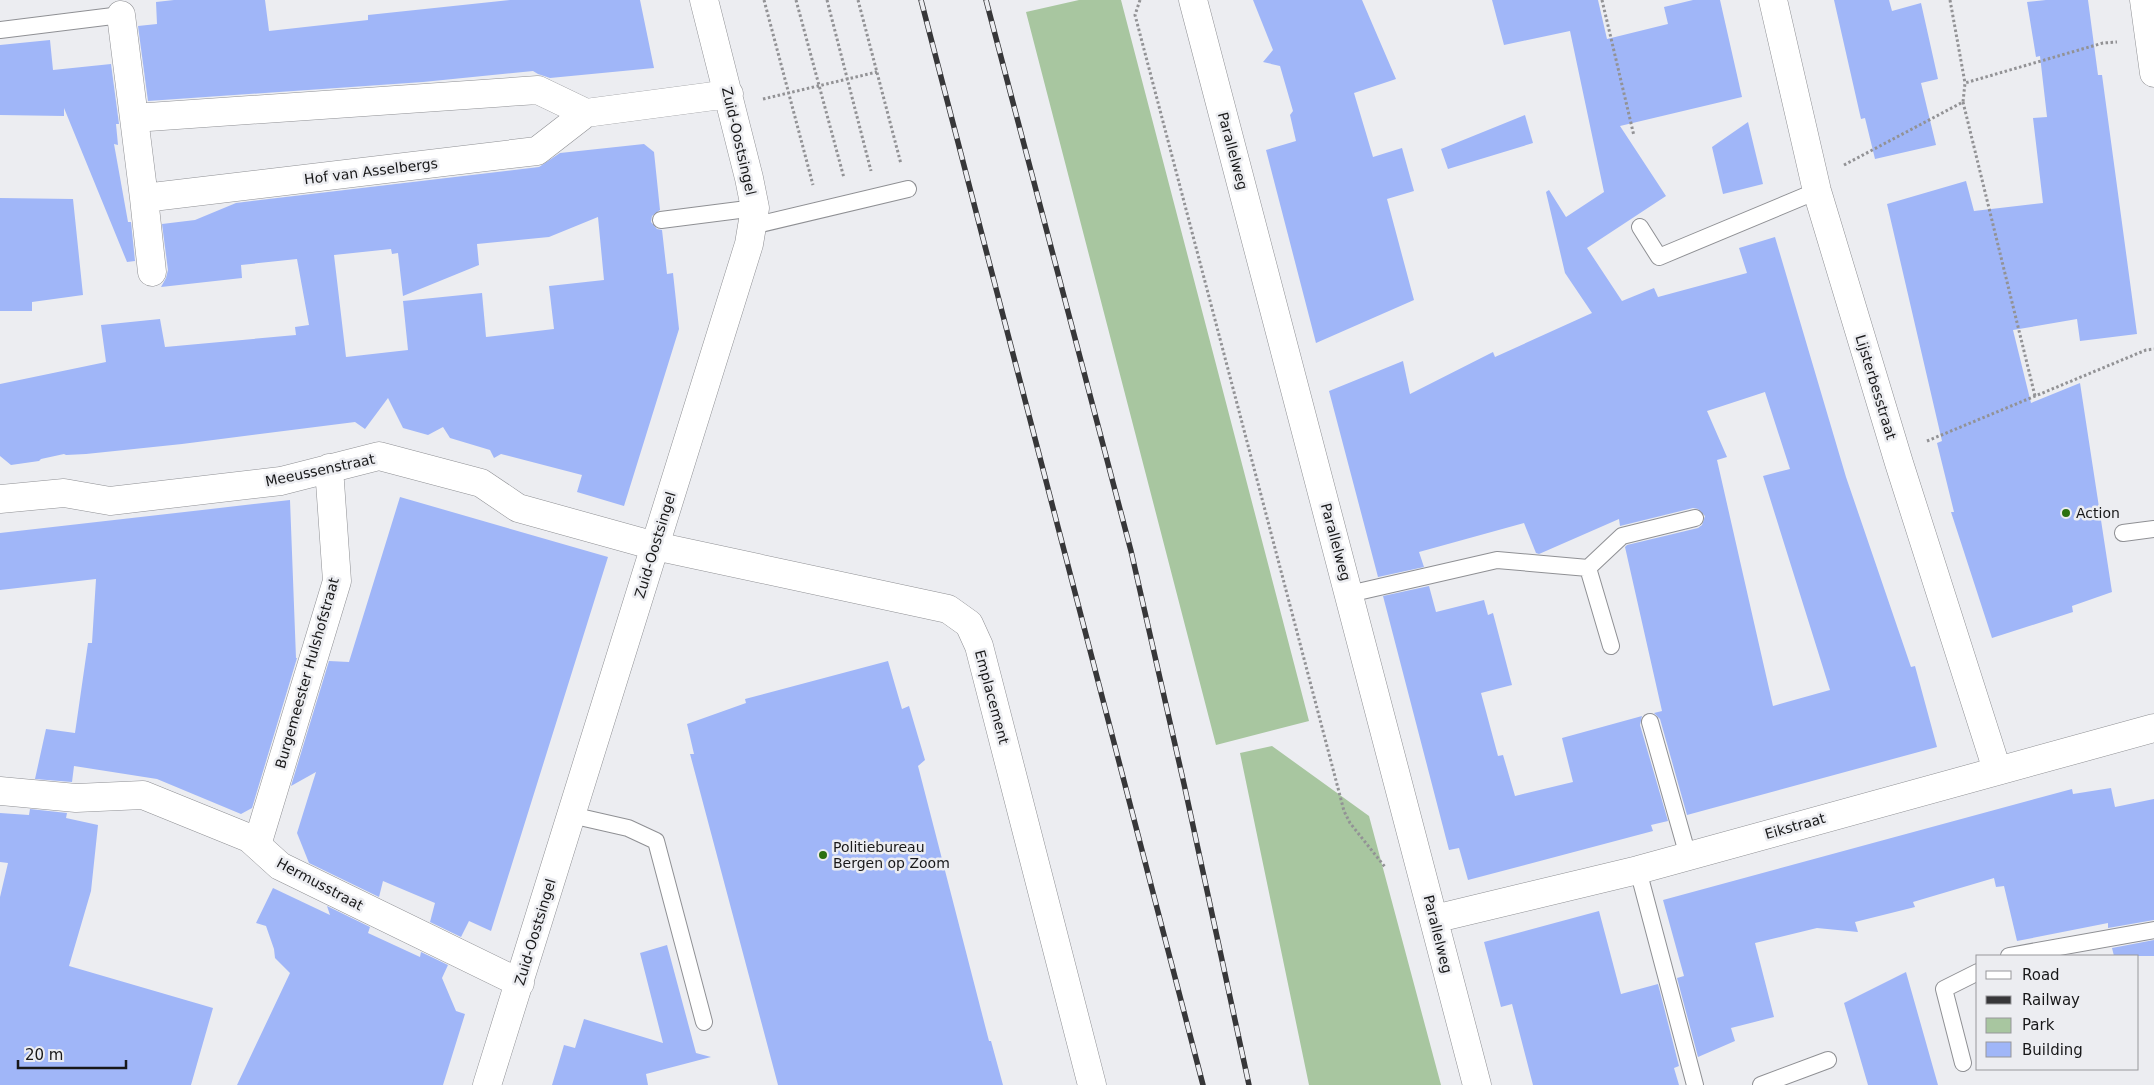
<svg xmlns="http://www.w3.org/2000/svg" width="2154" height="1085" font-family="'DejaVu Sans',sans-serif">
  <style>
    .green { fill: #a8c6a0 }
    .building { fill: #a0b6f8; fill-rule: evenodd }
    .lines { fill: none; stroke-linecap: round; stroke-linejoin: round }
    .lane-casing { stroke: #8f9094; stroke-width: 18 }
    .street-casing { stroke: #8f9094; stroke-width: 29 }
    .path { stroke: #929295; stroke-width: 3; stroke-dasharray: 2.5 2.5; stroke-linecap: butt }
    .lane { stroke: #fff; stroke-width: 16 }
    .street { stroke: #fff; stroke-width: 28 }
    .rail-casing { stroke: #373739; stroke-width: 5.5 }
    .rail { stroke: #ecedf1; stroke-width: 4; stroke-dasharray: 11; stroke-linecap: butt }
    .poi-dot { fill: #2c7110; stroke: #ecedf1; stroke-width: 2 }
    .labels { text-anchor: middle; stroke-width: 5; stroke-linejoin: round; paint-order: stroke }
    .street-label { font-size: 14px; fill: #181819; stroke: #ecedf1 }
    .poi-label { font-size: 14px; fill: #181819; stroke: #ecedf1; text-anchor: start }
  </style>
  <rect width="100%" height="100%" fill="#ecedf1"/>
  <path class="green" d="M 1079,0 L 1121,0 L 1309,721 L 1216,745 L 1026,12 Z
    M 1272,746 L 1369,816 L 1441,1085 L 1309,1085 L 1240,753 Z"/>
  <path class="building" d="M 174,0 L 265,0 L 269,31 L 368,20 L 368,15 L 510,0 L 640,0 L 654,68 L 550,78 L 538,74 L 533,71 L 423,82 L 148,101 L 138,26 L 157,24 L 156,2 Z
    M 1253,0 L 1362,0 L 1396,79 L 1354,93 L 1373,157 L 1402,148 L 1414,191 L 1387,199 L 1414,300 L 1316,343 L 1266,150 L 1296,141 L 1290,115 L 1293,111 L 1280,66 L 1263,62 L 1273,50 Z
    M 1492,0 L 1598,0 L 1607,39 L 1668,24 L 1664,7 L 1693,0 L 1720,0 L 1742,97 L 1620,126 L 1666,196 L 1587,248 L 1622,301 L 1654,288 L 1658,297 L 1747,273 L 1739,248 L 1775,237 L 1846,477 L 1911,667 L 1915,666 L 1937,747 L 1687,815 L 1660,719 L 1654,713 L 1662,711 L 1625,547 L 1627,545 L 1698,528 L 1702,525 L 1705,516 L 1698,509 L 1693,508 L 1620,526 L 1619,519 L 1539,554 L 1536,553 L 1524,523 L 1419,552 L 1424,567 L 1378,577 L 1329,391 L 1403,361 L 1410,394 L 1493,352 L 1495,357 L 1592,313 L 1565,273 L 1546,192 L 1549,190 L 1566,217 L 1604,192 L 1570,31 L 1504,45 ZM 1765,392 L 1790,469 L 1763,476 L 1830,690 L 1773,706 L 1717,460 L 1727,457 L 1707,411 Z
    M 1834,0 L 1889,0 L 1892,11 L 1921,3 L 1938,79 L 1921,83 L 1936,145 L 1875,159 L 1865,118 L 1861,119 Z
    M 2046,0 L 2088,0 L 2098,75 L 2102,75 L 2137,334 L 2080,341 L 2077,319 L 2013,330 L 2031,403 L 2080,383 L 2112,592 L 2072,606 L 2073,612 L 1992,638 L 1951,512 L 1954,512 L 1937,443 L 1942,441 L 1887,204 L 1966,181 L 1974,211 L 2043,203 L 2033,118 L 2047,117 L 2040,56 L 2036,57 L 2027,2 Z
    M 50,40 L 53,70 L 111,64 L 119,124 L 116,124 L 118,145 L 114,144 L 128,222 L 131,222 L 135,261 L 127,262 L 64,108 L 64,116 L 0,115 L 0,45 Z
    M 1525,115 L 1533,143 L 1448,169 L 1441,149 Z
    M 1748,122 L 1763,184 L 1723,194 L 1712,147 Z
    M 644,144 L 654,152 L 660,210 L 652,216 L 651,222 L 657,229 L 662,230 L 667,274 L 673,273 L 679,329 L 624,506 L 577,492 L 582,475 L 501,454 L 494,458 L 490,450 L 450,438 L 443,427 L 428,435 L 403,428 L 388,398 L 365,429 L 355,422 L 182,444 L 86,454 L 66,455 L 64,454 L 41,459 L 39,461 L 11,465 L 0,456 L 0,384 L 106,362 L 101,325 L 160,319 L 165,347 L 296,335 L 295,327 L 309,325 L 297,259 L 241,265 L 242,278 L 161,287 L 166,278 L 168,270 L 162,224 L 195,220 L 236,203 L 539,167 L 560,153 ZM 598,217 L 604,280 L 549,286 L 554,329 L 486,337 L 482,293 L 403,301 L 408,350 L 346,357 L 334,255 L 391,249 L 392,254 L 398,253 L 403,296 L 479,265 L 477,244 L 549,237 Z
    M 0,198 L 73,199 L 83,295 L 32,302 L 32,311 L 0,311 Z
    M 400,497 L 608,557 L 491,931 L 469,921 L 461,937 L 430,922 L 435,903 L 383,881 L 379,897 L 309,863 L 297,833 L 316,772 L 291,786 L 329,661 L 349,662 Z
    M 290,500 L 296,658 L 297,658 L 252,808 L 241,814 L 157,779 L 74,766 L 72,782 L 35,779 L 46,729 L 75,733 L 88,643 L 92,643 L 96,579 L 0,590 L 0,533 Z
    M 1429,586 L 1436,612 L 1484,600 L 1488,615 L 1493,613 L 1512,685 L 1481,693 L 1498,756 L 1503,755 L 1515,796 L 1573,782 L 1562,738 L 1642,716 L 1640,725 L 1668,821 L 1651,825 L 1653,831 L 1468,880 L 1459,848 L 1449,850 L 1383,596 Z
    M 888,661 L 902,709 L 909,706 L 925,760 L 918,766 L 989,1041 L 991,1041 L 1003,1085 L 778,1085 L 690,754 L 694,754 L 687,724 L 746,703 L 745,699 Z
    M 2111,788 L 2115,807 L 2154,799 L 2154,920 L 2108,928 L 2108,923 L 2017,941 L 2004,886 L 1996,887 L 1994,878 L 1913,902 L 1915,907 L 1855,922 L 1858,932 L 1817,928 L 1755,943 L 1774,1017 L 1731,1028 L 1735,1041 L 1698,1057 L 1677,978 L 1684,976 L 1663,900 L 2072,789 L 2073,794 Z
    M 30,809 L 67,813 L 66,818 L 98,825 L 91,891 L 69,966 L 213,1008 L 191,1085 L 0,1085 L 0,897 L 8,863 L 0,862 L 0,813 L 29,815 Z
    M 273,888 L 330,915 L 327,906 L 370,927 L 368,933 L 420,957 L 421,952 L 448,965 L 442,978 L 456,1011 L 465,1014 L 443,1085 L 237,1085 L 290,973 L 275,958 L 274,949 L 266,926 L 256,923 Z
    M 1599,911 L 1621,994 L 1658,984 L 1679,1066 L 1674,1068 L 1679,1085 L 1533,1085 L 1512,1004 L 1501,1007 L 1484,942 Z
    M 2154,940 L 2154,956 L 2114,956 L 2112,948 Z
    M 667,945 L 696,1053 L 711,1057 L 646,1074 L 648,1085 L 552,1085 L 564,1045 L 575,1048 L 584,1019 L 663,1043 L 640,953 Z
    M 1906,972 L 1938,1085 L 1868,1085 L 1844,1003 Z"/>
  <g class="lines">
    <defs>
      <path id="lane" d="M 0,30 L 121,15
        M 661,220 L 755,208
        M 752,226 L 908,189
        M 1640,227 L 1659,257 L 1817,191
        M 2123,533 L 2154,529
        M 1588,568 L 1622,536 L 1695,518
        M 1349,594 L 1497,560 L 1588,568 L 1611,646
        M 1650,722 L 1688,856
        M 571,815 L 628,828 L 656,841 L 704,1022
        M 1638,870 L 1695,1085
        M 2009,956 L 2154,930
        M 1963,1063 L 1944,989 L 1978,972
        M 1761,1085 L 1828,1060"/>
      <path id="street" d="M 1193,0 L 1477,1085
        M 1773,0 L 1817,191 L 1899,463 L 1997,770
        M 2144,0 L 2154,73
        M 121,15 L 134,118
        M 586,113 L 537,151 L 144,198 L 134,118 L 538,90 L 586,113 L 729,94
        M 144,198 L 152,272
        M 0,499 L 64,493 L 110,501 L 281,481 L 379,456 L 481,483 L 518,508 L 655,546 L 948,609 L 969,624 L 979,646 L 1092,1085
        M 0,791 L 76,798 L 143,795 L 249,838 L 280,866 L 520,983
        M 257,845 L 337,581 L 329,468
        M 1434,919 L 1638,870 L 2154,728
        M 487,1085 L 749,244 L 755,208 L 749,178 L 704,0"/>
    </defs>
    <use href="#lane" class="lane-casing"/>
    <use href="#street" class="street-casing"/>
    <path class="path" d="M 764,0 L 813,185
      M 796,0 L 844,178
      M 827,0 L 871,171
      M 858,0 L 901,164
      M 1140,0 L 1135,15 L 1344,811 L 1350,823 L 1385,867
      M 1602,0 L 1634,136
      M 1950,0 L 1965,83
      M 763,99 L 877,72
      M 1963,102 L 2035,396
      M 1844,165 L 1963,102 L 1965,83 L 2103,43 L 2117,42
      M 1927,441 L 2146,350 L 2154,349"/>
    <use href="#lane" class="lane"/>
    <use href="#street" class="street"/>
    <defs>
      <path id="rail" d="M 921,0 L 1203,1085
        M 986,0 L 1131,551 L 1184,784 L 1249,1085"/>
    </defs>
    <use href="#rail" class="rail-casing"/>
    <use href="#rail" class="rail"/>
  </g>
  <g class="poi-dot">
    <circle cx="2066" cy="513" r="5"/>
    <circle cx="823" cy="855" r="5"/>
  </g>
  <g class="labels">
    <g class="street-label">
      <text transform="translate(739 141) rotate(77)" y="5">Zuid-Oostsingel</text>
      <text transform="translate(1233 151) rotate(75)" y="5">Parallelweg</text>
      <text transform="translate(371 171) rotate(-7)" y="5">Hof van Asselbergs</text>
      <text transform="translate(1876 387) rotate(73)" y="5">Lijsterbesstraat</text>
      <text transform="translate(320 470) rotate(-12)" y="5">Meeussenstraat</text>
      <text transform="translate(1336 542) rotate(75)" y="5">Parallelweg</text>
      <text transform="translate(655 545) rotate(-73)" y="5">Zuid-Oostsingel</text>
      <text transform="translate(307 673) rotate(-74)" y="5">Burgemeester Hulshofstraat</text>
      <text transform="translate(992 697) rotate(75)" y="5">Emplacement</text>
      <text transform="translate(1795 826) rotate(-16)" y="5">Eikstraat</text>
      <text transform="translate(320 884) rotate(28)" y="5">Hermusstraat</text>
      <text transform="translate(535 932) rotate(-73)" y="5">Zuid-Oostsingel</text>
      <text transform="translate(1438 934) rotate(76)" y="5">Parallelweg</text>
    </g>
    <g class="poi-label">
      <text x="2076" y="518">Action</text>
      <text x="833" y="852">Politiebureau<tspan x="833" dy="16">Bergen op Zoom</tspan></text>
    </g>
  </g>
  <rect x="1976" y="955" width="162" height="115" fill="#ecedf1" stroke="#97989b"/>
  <rect x="1986" y="971" width="25" height="8" fill="#ffffff" stroke="#97989b"/>
  <text x="2022" y="980" font-size="15" fill="#181819">Road</text>
  <rect x="1986" y="996" width="25" height="8" fill="#373739" stroke="#97989b"/>
  <text x="2022" y="1005" font-size="15" fill="#181819">Railway</text>
  <rect x="1986" y="1018" width="25" height="15" fill="#a8c6a0" stroke="#97989b"/>
  <text x="2022" y="1030" font-size="15" fill="#181819">Park</text>
  <rect x="1986" y="1042" width="25" height="15" fill="#a0b6f8" stroke="#97989b"/>
  <text x="2022" y="1055" font-size="15" fill="#181819">Building</text>
  <path d="M18 1060v8h108v-8" fill="none" stroke="#181819" stroke-width="2.5"/>
  <text x="25" y="1060" font-size="15" fill="#181819" stroke="#ecedf1" stroke-width="4" paint-order="stroke">20 m</text>
</svg>
